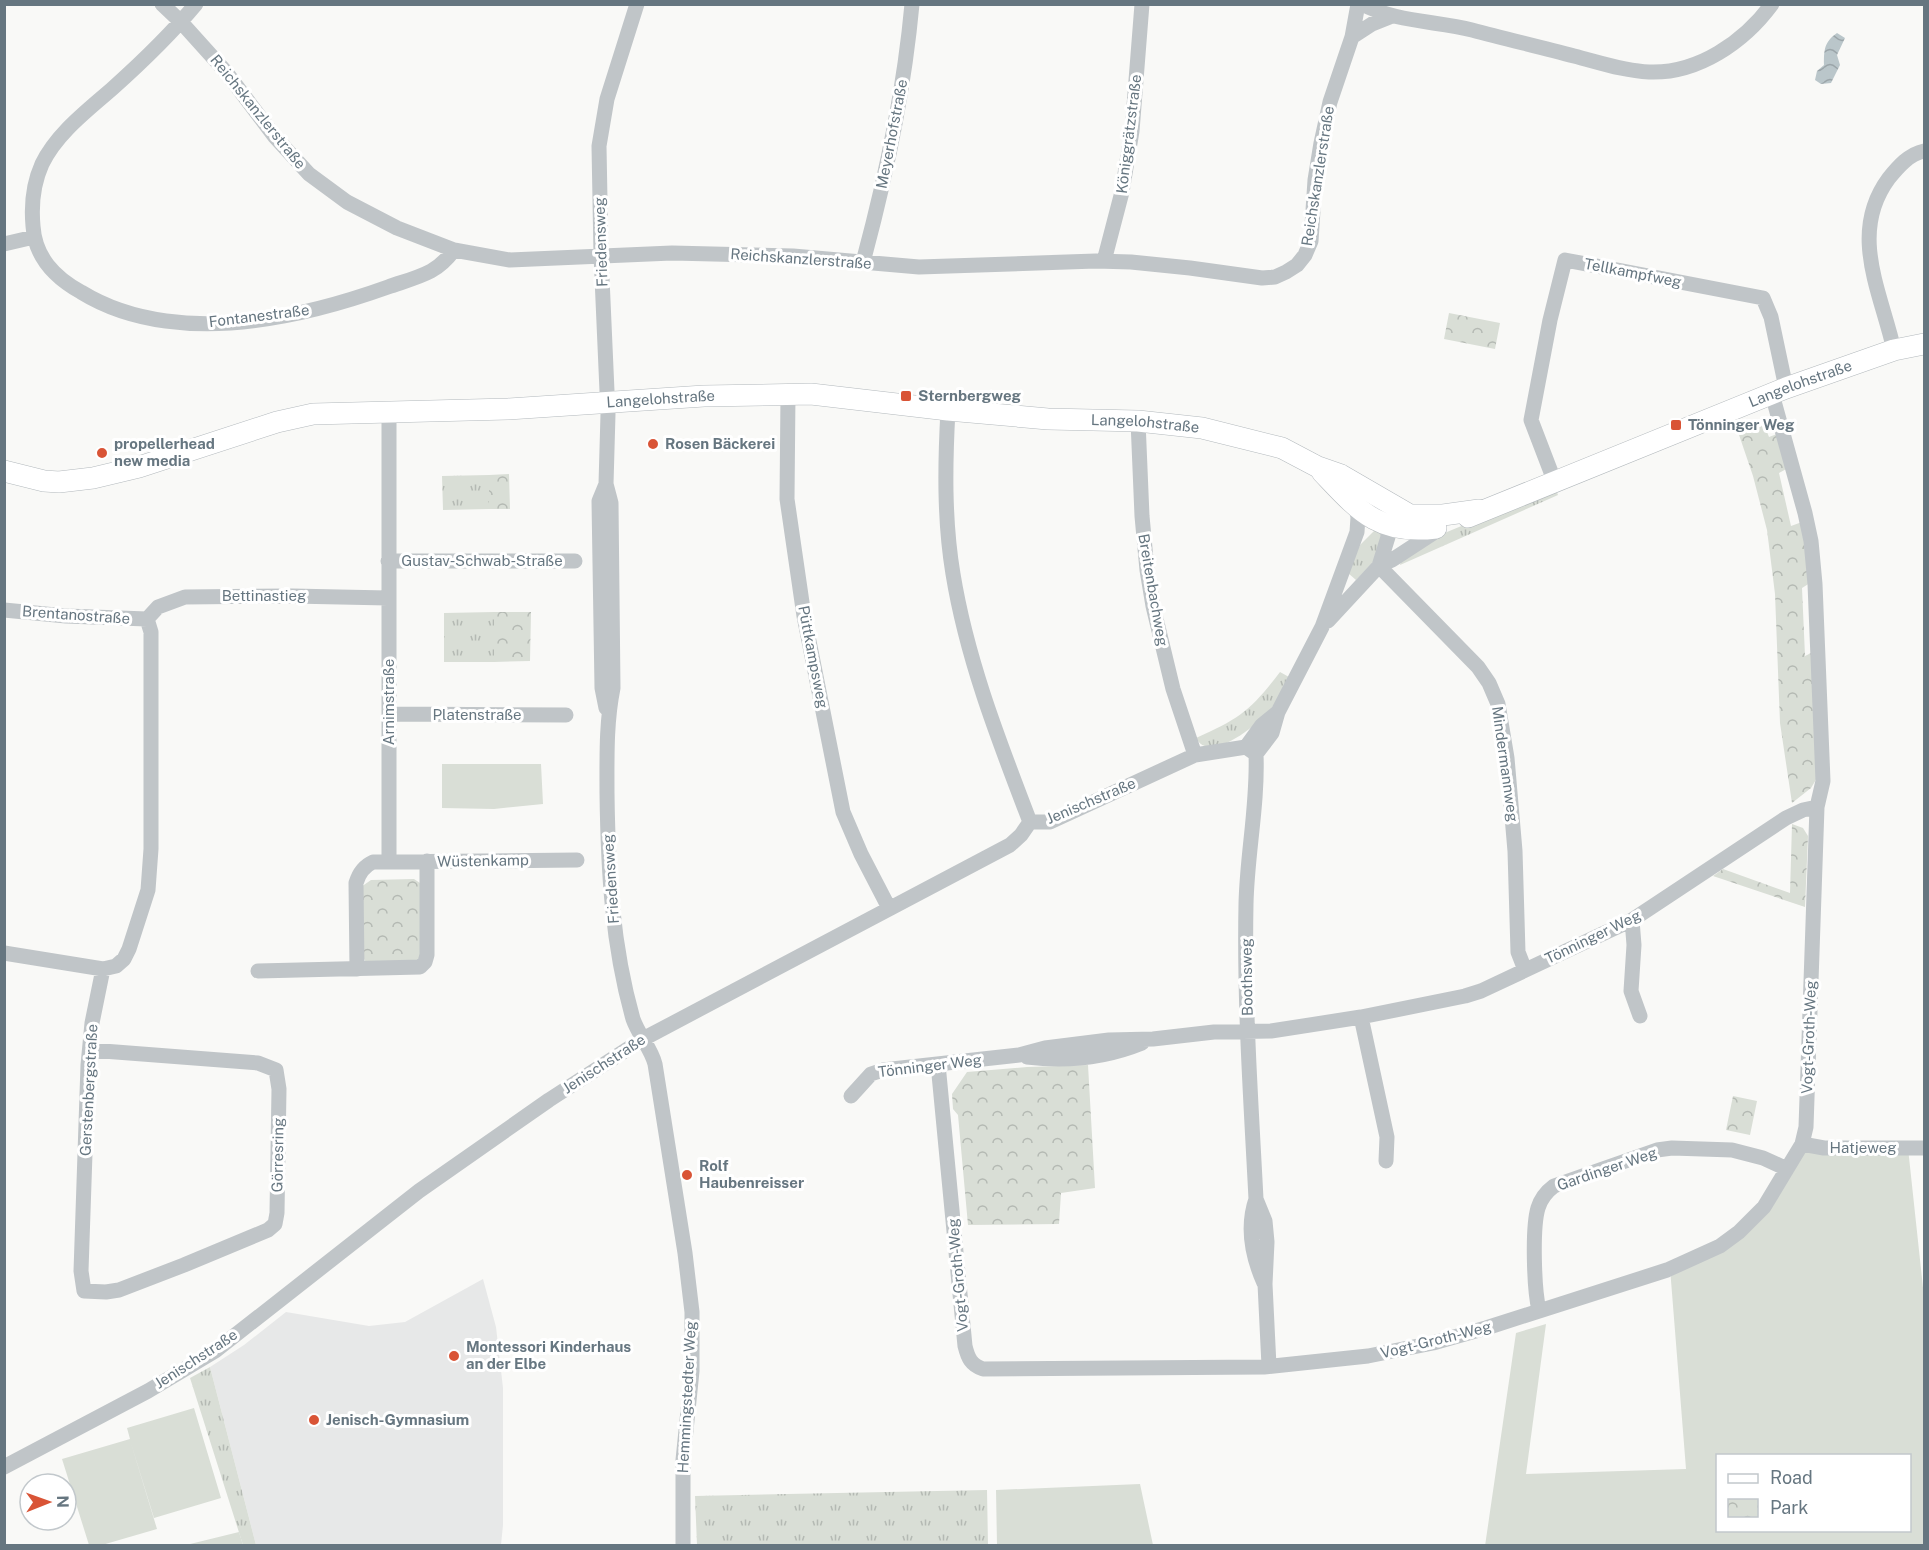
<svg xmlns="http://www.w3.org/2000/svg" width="1929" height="1550" font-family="'Public Sans',sans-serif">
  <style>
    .built { fill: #e7e8e8 }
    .grass { fill: url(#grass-tufts) }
    .park { fill: url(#park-crowns) }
    .garden { fill: #d9ded6; fill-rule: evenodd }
    .water { fill: url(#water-waves) }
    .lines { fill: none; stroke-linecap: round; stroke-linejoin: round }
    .secondary-casing { stroke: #b3b9bd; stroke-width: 22 }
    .street { stroke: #c0c5c8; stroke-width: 15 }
    .secondary { stroke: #fff; stroke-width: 21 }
    .poi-dot { fill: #d95436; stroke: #fff; stroke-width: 2 }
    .labels { text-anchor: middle; stroke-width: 6; stroke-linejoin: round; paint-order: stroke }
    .street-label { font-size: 15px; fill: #667680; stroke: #fff }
    .poi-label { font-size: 15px; font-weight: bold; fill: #667680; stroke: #fff; text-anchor: start }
  </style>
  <defs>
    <pattern id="grass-tufts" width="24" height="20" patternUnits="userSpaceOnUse" patternTransform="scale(1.5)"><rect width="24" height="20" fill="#d9ded6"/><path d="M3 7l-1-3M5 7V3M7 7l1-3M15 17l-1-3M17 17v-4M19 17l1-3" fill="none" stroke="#b4b9b3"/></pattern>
    <pattern id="park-crowns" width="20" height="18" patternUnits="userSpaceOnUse" patternTransform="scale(1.5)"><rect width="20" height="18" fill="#d9ded6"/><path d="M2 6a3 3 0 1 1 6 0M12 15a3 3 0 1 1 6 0" fill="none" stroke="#b4b9b3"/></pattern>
    <pattern id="water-waves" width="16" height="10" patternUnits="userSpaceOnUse" patternTransform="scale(1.5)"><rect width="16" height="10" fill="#bac6ca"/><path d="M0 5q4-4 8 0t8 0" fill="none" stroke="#9ba5a9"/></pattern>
  </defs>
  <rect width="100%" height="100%" fill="#f9f9f7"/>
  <path class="built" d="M 483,1279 L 496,1327 L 503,1388 L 503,1525 L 501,1545 L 256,1545 L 210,1367 L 244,1345 L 286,1312 L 369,1326 L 405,1322 Z"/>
  <path class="grass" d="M 489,475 L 489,509 L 443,510 L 442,476 Z
    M 1555,487 L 1558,495 L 1400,565 L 1401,561 L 1432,539 L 1447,532 Z
    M 1377,528 L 1382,529 L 1379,556 L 1356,580 L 1348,573 L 1360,545 Z
    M 494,612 L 494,662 L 444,662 L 444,613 Z
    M 1280,672 L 1289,677 C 1284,688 1278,701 1270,710 C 1258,724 1210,765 1196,738 C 1240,719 1252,709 1280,672 Z
    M 210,1367 L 256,1545 L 243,1545 L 190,1378 Z
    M 987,1490 L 988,1545 L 697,1545 L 695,1496 Z"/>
  <path class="park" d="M 1449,313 L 1500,323 L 1495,349 L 1444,339 Z
    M 1762,419 L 1769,437 L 1777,434 L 1788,468 L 1779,473 L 1791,526 L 1802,522 L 1810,583 L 1802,588 L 1805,656 L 1815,651 L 1817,778 L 1811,788 L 1792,803 L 1780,723 L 1775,594 L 1767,530 L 1753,476 L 1737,429 Z
    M 509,474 L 510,509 L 489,509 L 489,475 Z
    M 494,612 L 531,612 L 530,661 L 494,662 Z
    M 1792,824 L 1803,828 L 1808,836 L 1805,907 L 1713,876 L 1723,869 L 1790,893 Z
    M 414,879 L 420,883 L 422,954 L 417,961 L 366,962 L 364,959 L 361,887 L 371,880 Z
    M 1088,1065 L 1095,1188 L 1061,1193 L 1059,1224 L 968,1225 L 958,1115 L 953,1109 L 952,1094 L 967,1072 L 1027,1067 Z
    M 1733,1096 L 1757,1101 L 1750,1135 L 1726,1130 Z"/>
  <path class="garden" d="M 442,764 L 541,764 L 543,804 L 494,809 L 442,808 Z
    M 1802,1144 L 1908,1148 L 1924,1297 L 1924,1545 L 1485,1546 L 1516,1333 L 1546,1324 L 1526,1474 L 1686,1469 L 1670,1268 L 1754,1218 ZM 1718,1456 L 1910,1456 L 1910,1530 L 1718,1530 Z
    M 194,1408 L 221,1498 L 154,1518 L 130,1440 L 157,1529 L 102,1545 L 89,1545 L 62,1459 L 130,1439 L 127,1428 Z
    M 1140,1484 L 1153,1545 L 997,1545 L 996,1490 Z
    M 239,1532 L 243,1545 L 186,1545 Z"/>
  <path class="water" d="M 1837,33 L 1845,38 L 1837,55 L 1840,65 L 1831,83 L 1821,84 L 1815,80 L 1817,71 L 1824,65 C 1824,50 1824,42 1837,33 Z"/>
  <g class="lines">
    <defs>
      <g id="secondary">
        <path id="s1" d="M 4,471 L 44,481 L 59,482 L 93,478 L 139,467 L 277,422 L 313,414 L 508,409 L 704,396 L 811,394 L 948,410 L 1048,419 L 1138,421 L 1202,428 L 1282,448 L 1318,467 L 1341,475 L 1410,515 L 1443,515 L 1479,510"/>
        <path d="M 1322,472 C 1359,511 1378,535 1436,528"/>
        <path id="s2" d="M 1468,517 L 1786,388 L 1894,350 L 1924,344"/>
      </g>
    </defs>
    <use href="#secondary" class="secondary-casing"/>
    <path class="street" d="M 162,4 L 181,22 L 226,72 L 275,137 L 309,174 L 347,202 L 397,228 L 454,250 L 510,260 L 672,253 L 793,256 L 919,267 L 1096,261 L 1131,262 L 1190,268 L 1262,278 L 1275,277 L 1286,272 L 1297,265 L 1305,255 L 1311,241 L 1315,180 L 1321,143 L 1330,102 L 1352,37 L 1358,4
      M 196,4 C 171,34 142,62 113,88 C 88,110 57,133 42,164 C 33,184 31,204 33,226 C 35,257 54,277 81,292 C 107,308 136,317 166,321 C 238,331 321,311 388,287 C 402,282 418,278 431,271 C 440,266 448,258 454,250
      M 1362,4 C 1395,22 1436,21 1472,30 C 1506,39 1540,47 1574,56 C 1598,62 1624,71 1649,72 C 1698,74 1744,42 1772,4
      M 1352,37 L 1372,24 L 1392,16
      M 4,244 L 34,237
      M 1104,261 L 1122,192 L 1132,131 L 1142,4
      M 863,262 C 886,177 904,92 912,4
      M 1894,350 C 1881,292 1848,233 1889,178 C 1898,167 1909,154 1924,151
      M 788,394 L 787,499 L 804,616 L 843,812 L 861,854 L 889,908
      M 948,410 C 945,464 944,520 953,574 C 967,660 999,741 1030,822
      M 1138,421 L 1142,516 L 1147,570 L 1153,606 L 1173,689 L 1195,755
      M 1554,480 L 1531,420 L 1550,320 L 1565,260 L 1763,298 L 1771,317 L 1786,388
      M 606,484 L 611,503 L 613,688 C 606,723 607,758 607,793 C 608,870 612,945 633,1019 C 639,1036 651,1048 655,1064 L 685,1253 L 692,1312 L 692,1371 L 683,1460 L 683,1546
      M 388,561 L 575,561
      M 1379,566 L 1478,667 L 1489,683 L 1498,704 L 1507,758 L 1515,851 L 1518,952 L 1525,970
      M 1379,566 L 1388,537 L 1387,517
      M 4,610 L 66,616 L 147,619
      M 147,619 L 158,607 L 185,597 L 292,596 L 388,598
      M 1328,621 L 1379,566 L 1392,560 L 1438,530
      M 606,708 L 602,688 L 599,501 L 606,484 L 608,414 L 601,255 L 599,146 L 607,99 L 637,4
      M 389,714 L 566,715
      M 1246,747 L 1262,725 L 1278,712
      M 1256,754 C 1258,804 1247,854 1246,904 C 1244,1003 1251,1101 1256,1199 L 1265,1221 L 1267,1242 L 1265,1284 L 1269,1366
      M 1256,754 L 1272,733 L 1278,712 L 1322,627 L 1357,532 L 1358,517 L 1355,505
      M 389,862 L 389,412
      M 1632,920 L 1634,945 L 1631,991 L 1640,1016
      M 4,953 L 103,969 L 116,966 L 124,959 L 129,949 L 148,890 L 151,849 L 151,632 L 147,619
      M 357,969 L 356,883 C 359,873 364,866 373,862 L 577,860
      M 258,971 L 420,967 L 425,962 L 427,955 L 427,861
      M 1361,1017 L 1387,1137 L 1386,1161
      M 90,1050 L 258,1063 L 276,1070 L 279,1089 L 277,1213 L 275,1224 L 268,1230 L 184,1265 L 119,1290 L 106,1292 L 84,1291 L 81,1271 L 88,1065 L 92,1023 L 103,969
      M 1027,1057 C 1066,1062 1105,1058 1142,1043
      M 938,1064 L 965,1346 C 968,1358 971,1365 983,1369 L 1264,1367 L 1368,1356 L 1433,1343 L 1486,1328 L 1667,1270 L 1720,1246 L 1739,1232 L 1764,1207 L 1802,1144 L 1806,1127 L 1817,807 L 1823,781 L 1815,584 L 1811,541 L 1805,513 L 1772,394
      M 851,1096 L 871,1074 L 883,1070 L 1019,1055 L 1045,1048 L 1109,1040 L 1153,1039 L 1214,1032 L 1271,1031 L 1361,1017 L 1465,996 L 1481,991 L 1632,920 L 1786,818 L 1803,810 L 1817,807
      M 1802,1144 L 1824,1148 L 1924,1148
      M 1256,1199 C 1246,1228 1252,1256 1264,1283
      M 1539,1310 C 1534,1290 1532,1228 1538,1208 C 1541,1198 1546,1192 1554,1186 L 1657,1150 L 1672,1148 L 1732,1150 L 1763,1158 L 1787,1169
      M 4,1467 L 148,1391 L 215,1351 L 419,1191 L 549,1100 L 643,1039 L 1010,845 L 1021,835 L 1030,822 L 1050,822 L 1195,755 L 1246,747 L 1256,754"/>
    <use href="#secondary" class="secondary"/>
  </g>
  <g class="poi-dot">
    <rect x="900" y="390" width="12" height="12" rx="3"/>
    <rect x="1670" y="419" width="12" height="12" rx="3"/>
    <circle cx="653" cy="444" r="6"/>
    <circle cx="102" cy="453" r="6"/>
    <circle cx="687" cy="1175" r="6"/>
    <circle cx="454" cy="1356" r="6"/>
    <circle cx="314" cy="1420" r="6"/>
  </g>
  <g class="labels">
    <g class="street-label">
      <text transform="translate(258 112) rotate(51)" y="5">Reichskanzlerstraße</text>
      <text transform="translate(892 134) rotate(-79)" y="5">Meyerhofstraße</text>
      <text transform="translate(1129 134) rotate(-83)" y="5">Königgrätzstraße</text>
      <text transform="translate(1318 176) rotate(-81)" y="5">Reichskanzlerstraße</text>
      <text transform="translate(601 242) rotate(-92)" y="5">Friedensweg</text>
      <text transform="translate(801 259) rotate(4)" y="5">Reichskanzlerstraße</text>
      <text transform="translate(1633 273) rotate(11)" y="5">Tellkampfweg</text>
      <text transform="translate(259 316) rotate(-7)" y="5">Fontanestraße</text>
      <text dy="5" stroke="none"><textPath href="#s2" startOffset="358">Langelohstraße</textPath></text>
      <text dy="5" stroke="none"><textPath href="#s1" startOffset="668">Langelohstraße</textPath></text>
      <text dy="5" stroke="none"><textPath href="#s1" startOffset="1154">Langelohstraße</textPath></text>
      <text x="482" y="566">Gustav-Schwab-Straße</text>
      <text transform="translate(1153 590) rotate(80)" y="5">Breitenbachweg</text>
      <text x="264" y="601">Bettinastieg</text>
      <text transform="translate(76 615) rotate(4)" y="5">Brentanostraße</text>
      <text transform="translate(813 657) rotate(79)" y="5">Püttkampsweg</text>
      <text transform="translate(389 702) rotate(-90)" y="5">Arnimstraße</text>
      <text x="477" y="720">Platenstraße</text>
      <text transform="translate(1505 764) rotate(82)" y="5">Mindermannweg</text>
      <text transform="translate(1091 801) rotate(-23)" y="5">Jenischstraße</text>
      <text transform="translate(483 861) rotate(-1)" y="5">Wüstenkamp</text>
      <text transform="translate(611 879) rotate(-94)" y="5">Friedensweg</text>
      <text transform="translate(1593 937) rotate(-26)" y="5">Tönninger Weg</text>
      <text transform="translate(1247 977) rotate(-91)" y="5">Boothsweg</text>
      <text transform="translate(1809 1037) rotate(-88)" y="5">Vogt-Groth-Weg</text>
      <text transform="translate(604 1064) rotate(-33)" y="5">Jenischstraße</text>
      <text transform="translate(930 1066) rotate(-7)" y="5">Tönninger Weg</text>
      <text transform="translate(89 1090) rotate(-87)" y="5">Gerstenbergstraße</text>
      <text x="1863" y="1153">Hatjeweg</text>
      <text transform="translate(278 1155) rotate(-89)" y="5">Görresring</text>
      <text transform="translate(1607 1169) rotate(-19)" y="5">Gardinger Weg</text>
      <text transform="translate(958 1275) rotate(-95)" y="5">Vogt-Groth-Weg</text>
      <text transform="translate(1436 1340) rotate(-14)" y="5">Vogt-Groth-Weg</text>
      <text transform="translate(196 1359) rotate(-33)" y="5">Jenischstraße</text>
      <text transform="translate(687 1397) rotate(-87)" y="5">Hemmingstedter Weg</text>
    </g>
    <g class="poi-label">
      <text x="918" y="401">Sternbergweg</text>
      <text x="1688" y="430">Tönninger Weg</text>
      <text x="114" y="449">propellerhead<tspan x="114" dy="17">new media</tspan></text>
      <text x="665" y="449">Rosen Bäckerei</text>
      <text x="699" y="1171">Rolf<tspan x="699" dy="17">Haubenreisser</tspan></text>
      <text x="466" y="1352">Montessori Kinderhaus<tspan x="466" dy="17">an der Elbe</tspan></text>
      <text x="326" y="1425">Jenisch-Gymnasium</text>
    </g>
  </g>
  <rect width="1929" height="1550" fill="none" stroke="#667680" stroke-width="12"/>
  <rect x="1716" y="1454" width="195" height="78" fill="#ffffff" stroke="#c2c8cc" stroke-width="1.5"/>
  <rect x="1728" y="1474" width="30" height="9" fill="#ffffff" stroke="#c2c8cc" stroke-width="1.5"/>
  <text x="1770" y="1484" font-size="18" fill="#667680">Road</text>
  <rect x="1728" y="1499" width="30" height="18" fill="url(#park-crowns)" stroke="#c2c8cc" stroke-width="1.5"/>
  <text x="1770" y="1514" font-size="18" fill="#667680">Park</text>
  <g transform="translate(48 1502) rotate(89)"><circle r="28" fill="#ffffff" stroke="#c2c8cc" stroke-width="1.5"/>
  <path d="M0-4.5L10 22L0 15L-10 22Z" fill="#d95436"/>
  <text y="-9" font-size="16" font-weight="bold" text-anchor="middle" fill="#667680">N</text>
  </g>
</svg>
